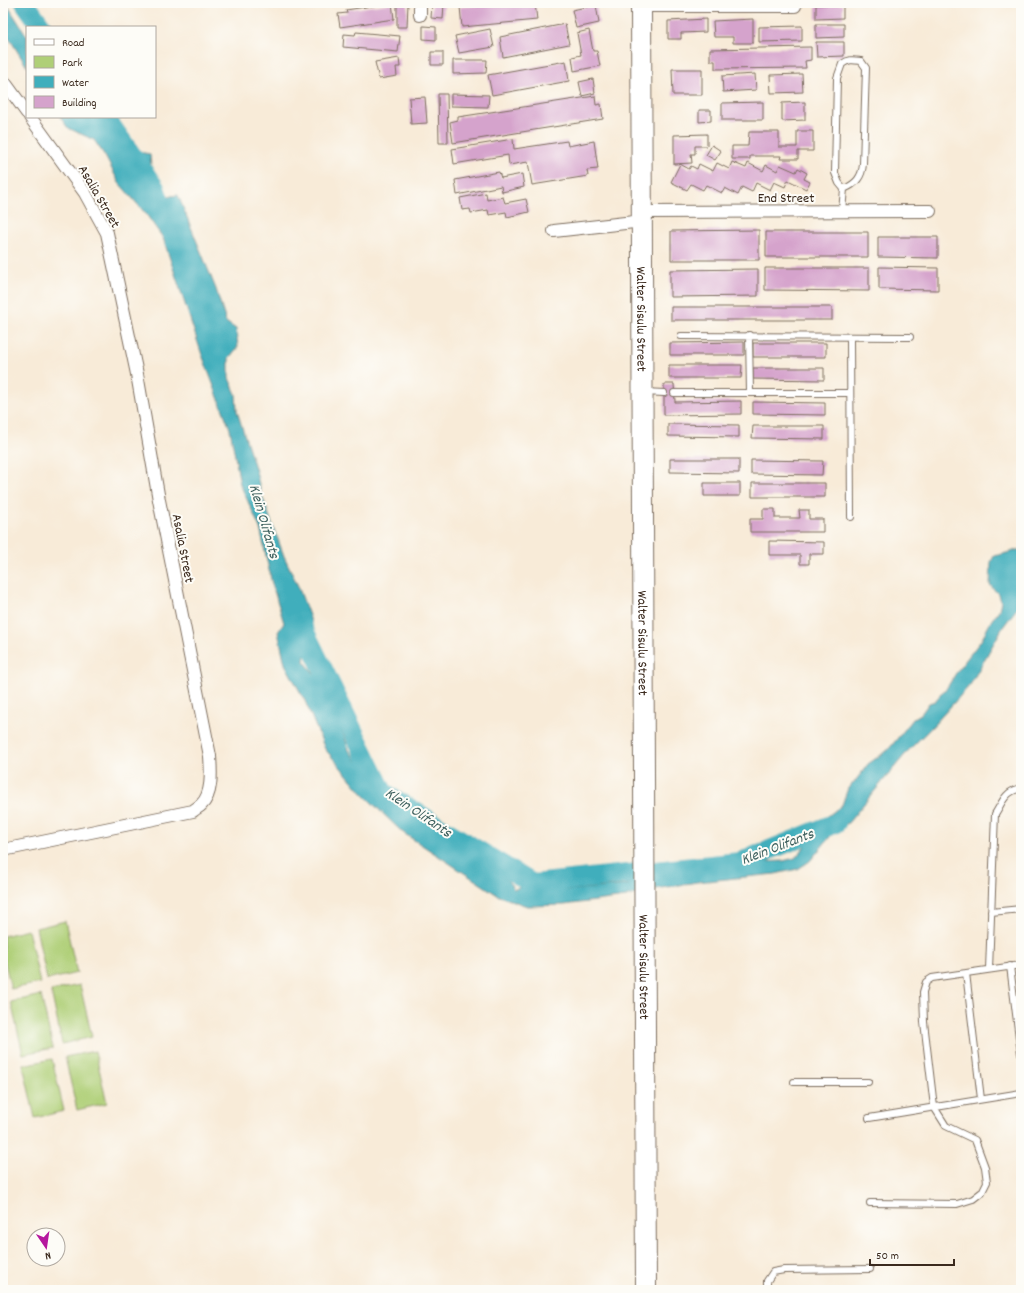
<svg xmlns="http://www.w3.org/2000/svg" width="1024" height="1293" font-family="Dekko,sans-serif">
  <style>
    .green { fill: #afcf77; stroke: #757c4a }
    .water { fill: #3faebc; stroke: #3d6c6d }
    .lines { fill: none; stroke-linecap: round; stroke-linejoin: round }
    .river { stroke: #3faebc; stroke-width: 20 }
    .building { fill: #d5a3cc }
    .service-casing { stroke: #7d6e5f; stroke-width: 8 }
    .minor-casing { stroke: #7d6e5f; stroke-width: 14 }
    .trunk-casing { stroke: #7d6e5f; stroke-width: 22 }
    .service { stroke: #fff; stroke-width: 6 }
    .minor { stroke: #fff; stroke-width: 12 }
    .trunk { stroke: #fff; stroke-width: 20 }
    .labels { text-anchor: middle; stroke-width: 4; stroke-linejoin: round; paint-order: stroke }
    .street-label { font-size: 14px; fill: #3b2a1e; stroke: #fdfcf7 }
    .water-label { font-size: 15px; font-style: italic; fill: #3d5f5d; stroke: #fdfcf7 }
  </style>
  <rect width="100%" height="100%" fill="#fdfcf7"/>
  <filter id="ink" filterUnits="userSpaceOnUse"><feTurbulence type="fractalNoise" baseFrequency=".025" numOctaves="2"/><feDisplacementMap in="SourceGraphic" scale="8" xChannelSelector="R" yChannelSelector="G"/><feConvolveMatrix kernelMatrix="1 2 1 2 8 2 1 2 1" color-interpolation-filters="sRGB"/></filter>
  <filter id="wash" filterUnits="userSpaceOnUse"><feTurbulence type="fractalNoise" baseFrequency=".012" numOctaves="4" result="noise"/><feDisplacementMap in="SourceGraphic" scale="16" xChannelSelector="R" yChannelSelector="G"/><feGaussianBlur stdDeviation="0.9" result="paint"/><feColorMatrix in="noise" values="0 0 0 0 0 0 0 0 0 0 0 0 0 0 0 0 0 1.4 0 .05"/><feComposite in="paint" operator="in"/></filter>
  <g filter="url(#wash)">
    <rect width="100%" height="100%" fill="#f8ebd8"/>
    <path class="green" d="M 65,921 L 77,973 L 47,980 L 36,928 Z
      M 28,930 L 40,983 L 11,989 L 3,955 L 3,936 Z
      M 80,985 L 92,1037 L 62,1044 L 51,991 Z
      M 41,995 L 53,1048 L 23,1054 L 11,1002 Z
      M 95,1051 L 107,1103 L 77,1110 L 65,1057 Z
      M 52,1059 L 64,1111 L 35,1118 L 23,1065 Z"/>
    <path class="water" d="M 3,3 L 6,3 L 27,36 L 27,67 L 3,28 Z
      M 60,117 L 99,117 L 107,124 L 118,129 L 133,151 L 150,154 L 151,166 L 141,178 L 143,186 L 152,199 L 163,200 L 171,196 L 178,195 L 216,289 L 226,322 L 236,329 L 238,347 L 229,358 L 229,378 L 236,394 L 237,411 L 256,471 L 261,493 L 284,556 L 298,586 L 310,618 L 312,630 L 306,646 L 304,661 L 330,693 L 349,750 L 360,765 L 384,780 L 395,793 L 407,813 L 485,865 L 506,878 L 514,889 L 521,887 L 568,890 L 626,885 L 650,876 L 723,868 L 735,868 L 758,862 L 783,861 L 795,858 L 803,849 L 815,826 L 842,805 L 848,788 L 856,780 L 868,764 L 888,750 L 914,718 L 921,714 L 929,703 L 935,701 L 948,686 L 958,670 L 982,639 L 991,621 L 999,610 L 1001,601 L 999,595 L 990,585 L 991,562 L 994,556 L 999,555 L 1021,549 L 1021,603 L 1003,627 L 970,685 L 932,727 L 908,751 L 848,823 L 834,832 L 810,861 L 798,869 L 775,874 L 697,882 L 650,890 L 626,897 L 564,905 L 527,906 L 499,896 L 402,832 L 364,795 L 325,749 L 305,701 L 285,664 L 278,632 L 284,623 L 272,584 L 260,528 L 240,484 L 230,429 L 201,352 L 163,238 L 146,214 L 119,183 L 105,156 L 94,140 L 68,128 Z"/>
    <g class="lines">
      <path class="river" d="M 25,3 L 42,27
        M 105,117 L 155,188 L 168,225
        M 297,616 L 383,792 L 533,884 L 740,862 L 836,823"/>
    </g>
    <g id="blocks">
      <path class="building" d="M 392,3 L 394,19 L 340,27 L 338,14 L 347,13 L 346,10 Z
        M 397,3 L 408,3 L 407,27 L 397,27 Z
        M 432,3 L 444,3 L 443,19 L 431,18 Z
        M 484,3 L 535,3 L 537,20 L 462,27 L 460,7 L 484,5 Z
        M 556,3 L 573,3 L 573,4 L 556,5 Z
        M 843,4 L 843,18 L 816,19 L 816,5 Z
        M 596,5 L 599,23 L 576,28 L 572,10 Z
        M 706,19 L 706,32 L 681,33 L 681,39 L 668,39 L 668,21 Z
        M 753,19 L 753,43 L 733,43 L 733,37 L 714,37 L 713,21 Z
        M 565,24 L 569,44 L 503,57 L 500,37 Z
        M 816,24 L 844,24 L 844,37 L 816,38 Z
        M 423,26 L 436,27 L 436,40 L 423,39 Z
        M 802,26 L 802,41 L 759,42 L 759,27 Z
        M 490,29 L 494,47 L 459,53 L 455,36 Z
        M 589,30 L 593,51 L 597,51 L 600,66 L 574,71 L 572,57 L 581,55 L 577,33 Z
        M 356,32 L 400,36 L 398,52 L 343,47 L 344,34 L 355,35 Z
        M 816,42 L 844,42 L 844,56 L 817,57 Z
        M 811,47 L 811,60 L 805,61 L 806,68 L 715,69 L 715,61 L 710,61 L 710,49 Z
        M 431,52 L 443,52 L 443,65 L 431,65 Z
        M 399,58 L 400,67 L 396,67 L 397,76 L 379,79 L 375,62 Z
        M 453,60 L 487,60 L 486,73 L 453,74 Z
        M 566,61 L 569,81 L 492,95 L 488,75 Z
        M 672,69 L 702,69 L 702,95 L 673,95 Z
        M 755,74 L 756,90 L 723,92 L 722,76 Z
        M 802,74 L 803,92 L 771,93 L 770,75 Z
        M 593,79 L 595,93 L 582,96 L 579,82 Z
        M 438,94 L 447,94 L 448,143 L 439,143 Z
        M 451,94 L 489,95 L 488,107 L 451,106 Z
        M 595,96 L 596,105 L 601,104 L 603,119 L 453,143 L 450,122 L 458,120 L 458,117 Z
        M 425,97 L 427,123 L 411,124 L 409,98 Z
        M 763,102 L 763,120 L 722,120 L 722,103 Z
        M 805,102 L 805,120 L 782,121 L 782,103 Z
        M 699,110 L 711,110 L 711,121 L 699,122 Z
        M 797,131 L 813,131 L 813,151 L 798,151 L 798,159 L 780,159 L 781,156 L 750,156 L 750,159 L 732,159 L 732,146 L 748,146 L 749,132 L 779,132 L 779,147 L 797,147 Z
        M 707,134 L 707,146 L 695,146 L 695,154 L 691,154 L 692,163 L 674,164 L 674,135 Z
        M 513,139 L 514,149 L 567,141 L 568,146 L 594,141 L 598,169 L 587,170 L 588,176 L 532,185 L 528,162 L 509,165 L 508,155 L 454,164 L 452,149 Z
        M 712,145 L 721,151 L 715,160 L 706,155 Z
        M 732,162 L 746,168 L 748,163 L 763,171 L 766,165 L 777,171 L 780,165 L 796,172 L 798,168 L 807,173 L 804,179 L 810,182 L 806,189 L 788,180 L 785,187 L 774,182 L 770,190 L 756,183 L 752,192 L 742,187 L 738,195 L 725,188 L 722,193 L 706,185 L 703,190 L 691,184 L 687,190 L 671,182 L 680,164 L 689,169 L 691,166 L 697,169 L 699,164 L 713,171 L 717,163 L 729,169 Z
        M 499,172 L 501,178 L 522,174 L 524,187 L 502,192 L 501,186 L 457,195 L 455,180 Z
        M 486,193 L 487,200 L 503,197 L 505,203 L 526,199 L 529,212 L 507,217 L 506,212 L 489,215 L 488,210 L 471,213 L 470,209 L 462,210 L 460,198 Z
        M 759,230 L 759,260 L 671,260 L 671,231 Z
        M 766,232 L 868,232 L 868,257 L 766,257 Z
        M 878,237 L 938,237 L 938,258 L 878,257 Z
        M 879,267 L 938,268 L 938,290 L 879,289 Z
        M 765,268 L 869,268 L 869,291 L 765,290 Z
        M 758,269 L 758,296 L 670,297 L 670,270 Z
        M 671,307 L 832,307 L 832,320 L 671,320 Z
        M 744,342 L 744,355 L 670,355 L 670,343 Z
        M 753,343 L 826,343 L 826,357 L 753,357 Z
        M 669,365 L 742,365 L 741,378 L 669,378 Z
        M 753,368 L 824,368 L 824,380 L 753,379 Z
        M 664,384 L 674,384 L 675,402 L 741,401 L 741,414 L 664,415 Z
        M 753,402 L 825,403 L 825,415 L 753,414 Z
        M 668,424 L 739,425 L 739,437 L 668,436 Z
        M 753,426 L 824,426 L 824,439 L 752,438 Z
        M 670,459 L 739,459 L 739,473 L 670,472 Z
        M 751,460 L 823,461 L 822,475 L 751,474 Z
        M 704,483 L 740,483 L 740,496 L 704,496 Z
        M 752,483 L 825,483 L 825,497 L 752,497 Z
        M 763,509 L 775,509 L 775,518 L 800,518 L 799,510 L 809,510 L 809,519 L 823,519 L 823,532 L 750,532 L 750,519 L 763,519 Z
        M 769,541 L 824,542 L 824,554 L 809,554 L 809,564 L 800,564 L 800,555 L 769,555 Z"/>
    </g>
  </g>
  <g filter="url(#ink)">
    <use href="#blocks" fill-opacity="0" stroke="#7d6e5f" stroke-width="1"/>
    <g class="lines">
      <defs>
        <path id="service" d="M 842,211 L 844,189 L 839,183 L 835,173 L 837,78 L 842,64 C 849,59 853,60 861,61 L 866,68 L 863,164 C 862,177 856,184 844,189
          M 749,335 L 750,393
          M 681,336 L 910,337
          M 850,337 L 851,517
          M 644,392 L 664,393
          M 674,393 L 849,393
          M 991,912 L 1021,909
          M 1010,966 L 1021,1054
          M 989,969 L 995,814 C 1002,803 1005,792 1018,789 L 1021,791
          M 966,973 L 981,1099
          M 794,1082 L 868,1082
          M 869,1118 L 1021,1093
          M 870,1203 L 957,1204 L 973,1199 L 982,1192 L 987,1182 L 985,1167 L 975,1140 L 946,1126 L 934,1107 L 924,1022 L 923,992 L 926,982 L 932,978 L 1021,965
          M 767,1290 L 767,1281 L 773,1272 L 784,1270 L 870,1269"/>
        <path id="minor" d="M 420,3 L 420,15
          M 642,6 L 795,6
          M 3,80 L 27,113
          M 643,212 L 930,211
          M 554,231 L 643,221
          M 3,850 L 193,811 C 195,809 199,807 201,805 C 213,794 211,771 210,756 L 159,500 L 137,374 L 107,233 L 85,193 L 30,117"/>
        <g id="trunk">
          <path id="s1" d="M 641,3 L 646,1290"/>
        </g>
      </defs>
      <use href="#service" class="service-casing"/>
      <use href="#minor" class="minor-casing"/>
      <use href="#trunk" class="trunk-casing"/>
      <use href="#service" class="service"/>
      <use href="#minor" class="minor"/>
      <use href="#trunk" class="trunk"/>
    </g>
  </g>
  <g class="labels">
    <g class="street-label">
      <text transform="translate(100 196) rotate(60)" y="5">Asalia Street</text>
      <text x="786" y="202">End Street</text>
      <text dy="5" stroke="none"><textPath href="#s1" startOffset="316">Walter Sisulu Street</textPath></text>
      <text transform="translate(184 548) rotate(79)" y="5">Asalia Street</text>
      <text dy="5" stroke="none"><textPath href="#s1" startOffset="640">Walter Sisulu Street</textPath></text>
      <text dy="5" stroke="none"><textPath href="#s1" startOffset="964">Walter Sisulu Street</textPath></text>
    </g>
    <g class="water-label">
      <text transform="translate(265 521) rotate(74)" y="5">Klein Olifants</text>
      <text transform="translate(419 812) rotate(34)" y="5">Klein Olifants</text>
      <text transform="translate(777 846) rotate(-21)" y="5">Klein Olifants</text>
    </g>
  </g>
  <rect width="1024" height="1293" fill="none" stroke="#fdfcf7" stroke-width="16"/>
  <rect x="26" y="26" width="130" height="92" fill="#fdfcf7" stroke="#afa8a0"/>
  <rect x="34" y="39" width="20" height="6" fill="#ffffff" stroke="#afa8a0"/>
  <text x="62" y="46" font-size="12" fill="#3b2a1e">Road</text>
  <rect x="34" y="56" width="20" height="12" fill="#afcf77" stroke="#afa8a0"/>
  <text x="62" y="66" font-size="12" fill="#3b2a1e">Park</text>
  <rect x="34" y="76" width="20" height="12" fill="#3faebc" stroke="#afa8a0"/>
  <text x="62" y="86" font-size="12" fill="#3b2a1e">Water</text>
  <rect x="34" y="96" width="20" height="12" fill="#d5a3cc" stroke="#afa8a0"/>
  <text x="62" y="106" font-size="12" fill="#3b2a1e">Building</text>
  <g transform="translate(46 1247) rotate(167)"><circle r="19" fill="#fdfcf7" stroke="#afa8a0"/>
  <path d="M0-3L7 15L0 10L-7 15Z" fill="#b5179e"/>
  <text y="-6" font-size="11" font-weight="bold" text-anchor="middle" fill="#3b2a1e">N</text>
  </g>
  <path d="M870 1259v6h84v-6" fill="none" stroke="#3b2a1e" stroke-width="2"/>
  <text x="876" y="1259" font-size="12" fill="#3b2a1e" stroke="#fdfcf7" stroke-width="3" paint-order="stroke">50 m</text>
</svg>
